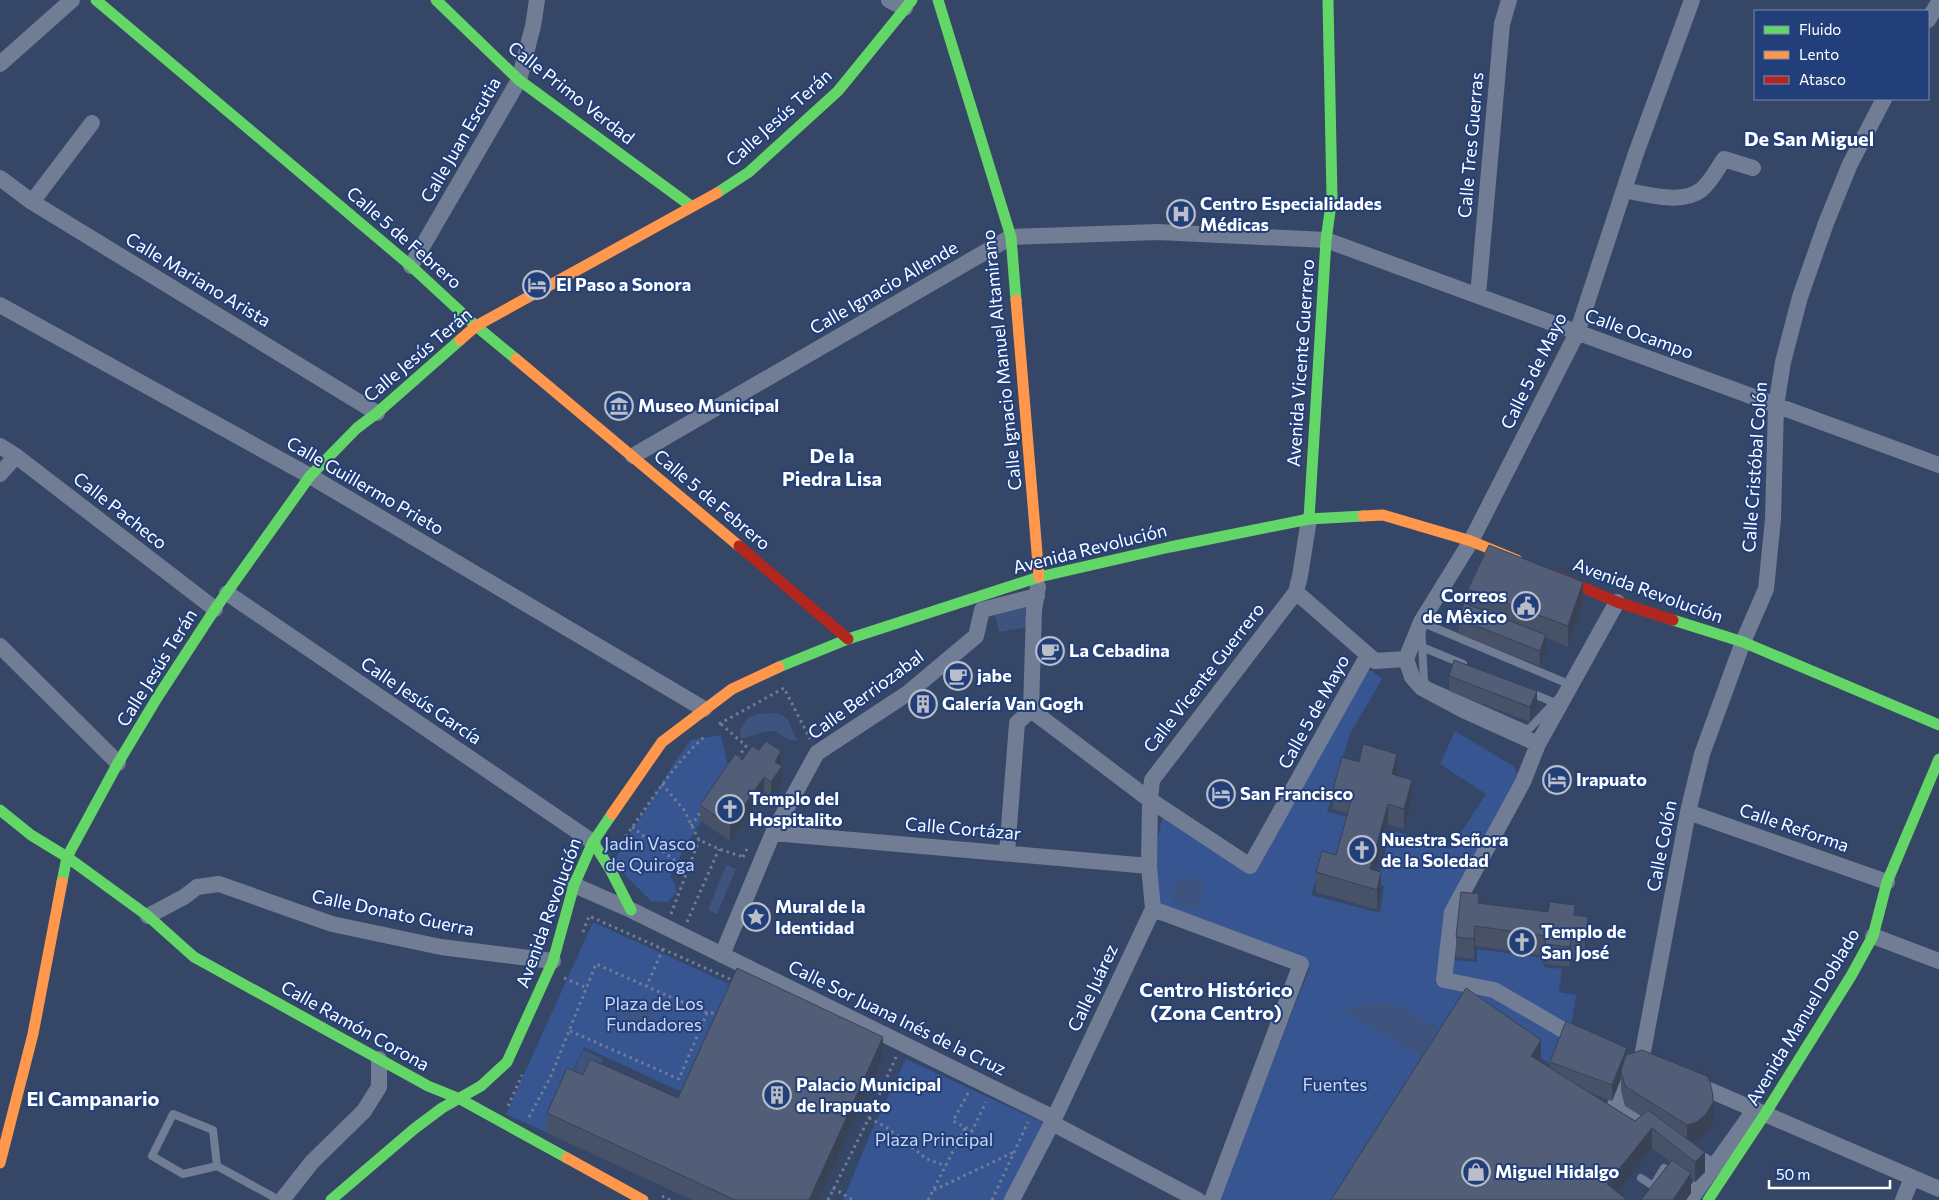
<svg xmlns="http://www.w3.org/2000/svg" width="1939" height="1200" font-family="Commissioner,sans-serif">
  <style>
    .green { fill: #365591; fill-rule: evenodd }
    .water { fill: #3e547e }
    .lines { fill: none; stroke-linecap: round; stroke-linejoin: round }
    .path { stroke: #717d95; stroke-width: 3; stroke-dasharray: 2.5 4; stroke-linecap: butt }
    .lane { stroke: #717d95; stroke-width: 8 }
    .street { stroke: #717d95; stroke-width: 16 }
    .fast { stroke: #63d668; stroke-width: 11 }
    .slow { stroke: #ff974d; stroke-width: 11 }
    .jam { stroke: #b3261e; stroke-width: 11 }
    .wall { fill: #475167; fill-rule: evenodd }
    .shaded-wall { fill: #394254 }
    .building { fill: #525e78; stroke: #394254 }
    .labels { text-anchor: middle; stroke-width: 4; stroke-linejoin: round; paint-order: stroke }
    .street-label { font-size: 18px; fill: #fff; stroke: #223f7a }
    .poi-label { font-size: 18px; font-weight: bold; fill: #fff; stroke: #223f7a; text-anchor: start }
    .park-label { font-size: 18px; fill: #c8d7f4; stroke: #223f7a }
    .quarter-label { font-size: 20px; font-weight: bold; fill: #fff; stroke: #223f7a }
  </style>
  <rect width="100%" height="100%" fill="#364666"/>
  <path class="green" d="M 1364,670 L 1372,671 L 1382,679 L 1350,734 L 1327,812 L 1349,817 L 1334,870 L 1320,866 L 1311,895 L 1380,913 L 1384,886 L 1377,884 L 1391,830 L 1450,849 L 1486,794 L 1440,764 L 1455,731 L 1513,766 L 1523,782 L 1457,909 L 1454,960 L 1477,962 L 1477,949 L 1543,958 L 1544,967 L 1562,969 L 1559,992 L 1576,995 L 1570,1034 L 1553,1066 L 1466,1005 L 1342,1200 L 1218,1200 L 1310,967 L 1161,908 L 1153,859 L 1163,815 L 1250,866 ZM 1203,888 C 1208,909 1182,916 1172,898 Z
    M 721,735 L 730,776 L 688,842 L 670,876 L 674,883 L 677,893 L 667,902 L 651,901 L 618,868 L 615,859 L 676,760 L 691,740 Z
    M 593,922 L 734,986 L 686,1094 L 584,1047 L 546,1132 L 506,1114 Z
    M 906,1059 L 1046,1124 L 1012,1200 L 843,1200 L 872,1130 Z"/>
  <path class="water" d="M 1026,607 L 1029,627 L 999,632 L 995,613 Z
    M 778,713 L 787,718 L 797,741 L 787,739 L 775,731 L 763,732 L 741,739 L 740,730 L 748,717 L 759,714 Z
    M 726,865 L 736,869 L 717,914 L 708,910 Z
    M1172 893a16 16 0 1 1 32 0a16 16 0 1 1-32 0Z
    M 1387,1001 L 1407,1010 L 1438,1027 L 1422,1057 L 1341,1010 Z
    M 633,1003 L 654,1014 L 645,1033 L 623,1022 Z
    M 583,1050 L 603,1059 L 597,1072 L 567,1089 Z"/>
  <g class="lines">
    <path class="path" d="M 719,724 L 784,688 L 810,739
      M 721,724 L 746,746 L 737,759
      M 662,784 L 684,810 L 699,840 L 719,849 L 743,857
      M 691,826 L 702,810
      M 632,827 L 687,870
      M 618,847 C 646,809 670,768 705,736
      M 743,857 L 747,849
      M 671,914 L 699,840
      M 687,922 L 719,849
      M 583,932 L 589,916 L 734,981
      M 564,978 L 587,988
      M 646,987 L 663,949
      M 570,1031 L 679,1079 L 707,1013
      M 968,1093 L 953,1121 L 972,1131 L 986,1102
      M 508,1106 L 522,1075
      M 529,1117 L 550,1078 L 596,964 L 707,1013 L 720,1013
      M 869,1118 L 886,1127 L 927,1159 L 946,1166
      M 833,1188 L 853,1200
      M 934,1190 L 1014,1152
      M 662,1196 L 670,1200
      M 828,1200 L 869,1118 L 896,1057
      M 928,1200 L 965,1128
      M 992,1200 L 1028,1122"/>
    <path class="lane" d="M 1421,622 L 1571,685 L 1530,728 L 1526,729 L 1429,686 L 1424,682 Z
      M 1422,647 L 1463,664
      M 1529,692 L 1553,702
      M 217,1166 L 183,1174 L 152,1156 L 173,1114 L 213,1130 L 217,1166 L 279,1200
      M 1641,1178 L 1653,1186 L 1664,1168 L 1672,1174"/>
    <path class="street" d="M 889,0 L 905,8
      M 1928,20 L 1939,2
      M 0,64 L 72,0
      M 0,178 L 32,202 L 377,413
      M 1624,190 C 1645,194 1682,205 1701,190 C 1711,182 1717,169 1724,159 L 1753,168
      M 32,202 L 92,123
      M 411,266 L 519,80 L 533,26 L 537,0
      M 1478,295 L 1502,24 L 1509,0
      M 0,305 L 310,476 L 704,709
      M 0,446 L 16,456 L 215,609
      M 633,456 L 1011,237 L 1158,232 L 1326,240 L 1939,465
      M 0,474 L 16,456
      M 1296,592 L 1375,661 L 1406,659
      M 227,593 L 593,842
      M 0,646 L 118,763
      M 1406,659 L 1421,622 L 1471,541 L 1577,333 L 1635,156 L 1692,0
      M 1406,659 L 1412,677 L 1422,688 L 1463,710 L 1538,744
      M 1031,710 L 1150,800 L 1250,866 L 1368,655
      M 1688,812 L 1887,882
      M 773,833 L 1149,866
      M 1007,853 L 1017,723 L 1031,710 L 1034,610 L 1038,587
      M 574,885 L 631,910 L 1054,1118
      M 1153,909 L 1301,964 L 1212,1200
      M 148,916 L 184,897 L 197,887 L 219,884 L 332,924 L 441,947 L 553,961
      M 1873,936 L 1939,961
      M 722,955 L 773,833 L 817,753 L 908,693 L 976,636 L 982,610 L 1037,596
      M 1582,1039 L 1570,1034 L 1494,990 L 1444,980 L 1452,912 L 1523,782 L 1538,744 L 1617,602
      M 1641,1062 L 1688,812 L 1702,754 L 1743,642 L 1766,589 L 1773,519 L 1776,406 L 1783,362 L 1800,297 L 1826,223 L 1850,164 L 1884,99
      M 1693,1083 L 1939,1189
      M 1615,1105 L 1655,1130
      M 1599,1114 L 1608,1119 L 1631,1074
      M 1052,1123 L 1198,1200
      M 1686,1150 L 1713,1167
      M 282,1200 L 312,1162 L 364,1111 L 379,1087 L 379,1059
      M 1012,1200 L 1052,1123 L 1153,909 L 1149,866 L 1150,800 L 1152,780 L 1296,592 L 1300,576 L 1309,519
      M 1690,1200 L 1755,1109
      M 1903,1200 L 1912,1178"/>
    <path class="fast" d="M 96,0 L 411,266 L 476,326 L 516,359
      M 436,0 L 519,80 L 691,206
      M 938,0 L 1011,237 L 1016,300
      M 717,193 L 749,172 L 838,91 L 912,0
      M 1309,519 L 1326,240 L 1332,197 L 1328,0
      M 1673,620 L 1743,642 L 1939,725
      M 779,667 L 848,639 L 1039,577 L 1170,547 L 1309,519 L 1363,516
      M 0,810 L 31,835 L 67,857 L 148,916 L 194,957 L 428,1086 L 460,1099 L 567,1158
      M 593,842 L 610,869 L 631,910
      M 62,882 L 67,857 L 118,763 L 157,698 L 215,609 L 310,476 L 357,428 L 377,413 L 460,340
      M 331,1200 L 414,1129 L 442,1108 L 481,1086 L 507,1062 L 553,961 L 574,885 L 593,842 L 612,814
      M 1708,1200 L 1765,1114 L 1851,976 L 1873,936 L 1887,882 L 1939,759"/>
    <path class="slow" d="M 1016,300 L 1039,577
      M 460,340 L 476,326 L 717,193
      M 516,359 L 739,546
      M 1363,516 L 1383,515 L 1471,541 L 1517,560
      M 612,814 L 662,742 L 732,689 L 779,667
      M 567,1158 L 643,1200
      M 0,1163 L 33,1034 L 62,882"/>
    <path class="jam" d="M 739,546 L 848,639
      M 1556,576 L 1617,602 L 1673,620"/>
  </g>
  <path class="wall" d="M 1468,589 L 1583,603 L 1568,647 L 1546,638 L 1546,650 L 1540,666 L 1459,634 L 1459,619 L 1468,604 Z
    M 1449,676 L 1537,706 L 1530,722 L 1449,691 Z
    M 916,698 L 931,705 L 922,710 L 916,703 Z
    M 781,766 L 782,782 L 771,797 L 764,792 L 730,841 L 700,820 L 700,805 Z
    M 1397,774 L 1397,775 L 1412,800 L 1404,829 L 1388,824 L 1375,870 L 1381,892 L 1377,910 L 1316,892 L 1316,872 L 1336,855 L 1348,813 L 1333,809 L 1333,789 Z
    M 1479,903 L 1575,915 L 1588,937 L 1585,961 L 1571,959 L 1570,967 L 1545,964 L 1545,956 L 1475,946 L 1474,959 L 1456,957 L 1456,937 Z
    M 1627,1055 L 1713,1116 L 1713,1123 L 1706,1134 L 1697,1142 L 1693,1143 L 1705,1172 L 1695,1182 L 1691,1178 L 1691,1193 L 1686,1200 L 1641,1200 L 1670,1162 L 1652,1148 L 1617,1192 L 1331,1200 L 1541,1060 L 1540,1062 L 1550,1068 L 1550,1062 ZM 1621,1079 L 1621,1091 L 1625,1106 L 1641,1116 L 1635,1121 L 1588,1092 L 1612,1101 Z
    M 883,1057 L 818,1200 L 692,1200 L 547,1133 L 547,1113 L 583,1075 L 678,1098 Z"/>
  <path class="shaded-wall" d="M 1583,582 L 1583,603 L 1568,647 L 1568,626 Z
    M 1546,635 L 1546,650 L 1540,666 L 1540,651 Z
    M 1537,691 L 1537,706 L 1530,722 L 1530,707 Z
    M 931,700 L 931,705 L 922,710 L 922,705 Z
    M 781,751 L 781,767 L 775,762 Z
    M 1397,754 L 1397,774 L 1392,794 L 1392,774 Z
    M 782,766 L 782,782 L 771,797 L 771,782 Z
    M 764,777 L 764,792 L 730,841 L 730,826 Z
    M 1412,780 L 1412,800 L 1404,829 L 1404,809 Z
    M 1388,804 L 1388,824 L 1370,889 L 1370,869 Z
    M 1381,872 L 1381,892 L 1377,910 L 1377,890 Z
    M 1588,917 L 1588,937 L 1585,961 L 1585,941 Z
    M 1475,926 L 1475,946 L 1474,959 L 1474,939 Z
    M 1571,939 L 1571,959 L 1570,967 L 1570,947 Z
    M 883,1037 L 883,1057 L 818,1200 L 809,1200 Z
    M 1541,1040 L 1541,1060 L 1531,1076 L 1531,1056 Z
    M 1627,1048 L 1627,1063 L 1621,1071 L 1621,1079 L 1612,1101 L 1612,1085 Z
    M 1713,1096 L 1713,1123 L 1706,1134 L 1697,1142 L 1687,1145 L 1687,1125 Z
    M 1652,1128 L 1652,1148 L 1611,1200 L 1607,1184 Z
    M 1705,1152 L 1705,1172 L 1695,1182 L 1695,1162 Z
    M 1691,1173 L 1691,1193 L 1686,1200 L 1673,1200 Z"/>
  <path class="building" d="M 1489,545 L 1583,582 L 1568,626 L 1468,589 Z
    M 1464,603 L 1546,635 L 1540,651 L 1459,619 Z
    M 1454,660 L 1537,691 L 1530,707 L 1449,676 Z
    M 924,692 L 931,700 L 922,705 L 916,698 Z
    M 766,741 L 781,751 L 775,762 L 782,766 L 771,782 L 764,777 L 730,826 L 700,805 L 735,754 L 742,760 L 752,746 L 759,750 Z
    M 1363,744 L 1397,754 L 1392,774 L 1412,780 L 1404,809 L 1388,804 L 1370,869 L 1381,872 L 1377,890 L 1316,872 L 1322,851 L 1336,855 L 1353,794 L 1333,789 L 1342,757 L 1359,762 Z
    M 1461,892 L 1479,894 L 1478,903 L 1548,912 L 1550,902 L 1575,905 L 1574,915 L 1588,917 L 1585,941 L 1571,939 L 1570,947 L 1545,944 L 1546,936 L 1475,926 L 1474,939 L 1456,937 Z
    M 737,968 L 883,1037 L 809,1200 L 735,1200 L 547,1113 L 567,1068 L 583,1075 L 590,1059 L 678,1098 Z
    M 1466,988 L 1541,1040 L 1531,1056 L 1635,1121 L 1648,1110 L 1705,1152 L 1695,1162 L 1652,1128 L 1607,1184 L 1627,1200 L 1331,1200 Z
    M 1566,1021 L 1627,1048 L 1612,1085 L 1550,1062 Z
    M 1642,1050 L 1707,1076 L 1710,1082 L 1713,1096 L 1713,1103 L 1706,1114 L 1697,1122 L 1687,1125 L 1625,1086 L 1621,1071 L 1626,1055 Z
    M 1672,1160 L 1691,1173 L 1673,1200 L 1641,1200 Z"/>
  <defs>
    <symbol id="hospital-ring" viewBox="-11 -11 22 22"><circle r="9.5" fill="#223f7a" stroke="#b9bec9" stroke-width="1.5"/><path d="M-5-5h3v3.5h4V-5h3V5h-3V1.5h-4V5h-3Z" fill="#b9bec9"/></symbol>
    <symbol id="hotel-ring" viewBox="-11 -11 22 22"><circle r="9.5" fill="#223f7a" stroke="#b9bec9" stroke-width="1.5"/><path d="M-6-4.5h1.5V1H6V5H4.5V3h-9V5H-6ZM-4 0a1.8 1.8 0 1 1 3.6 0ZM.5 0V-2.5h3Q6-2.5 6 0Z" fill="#b9bec9"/></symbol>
    <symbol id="museum-ring" viewBox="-11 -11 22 22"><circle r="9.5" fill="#223f7a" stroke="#b9bec9" stroke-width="1.5"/><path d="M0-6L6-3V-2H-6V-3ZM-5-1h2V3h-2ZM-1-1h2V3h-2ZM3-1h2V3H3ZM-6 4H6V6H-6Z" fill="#b9bec9"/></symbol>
    <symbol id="civic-ring" viewBox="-11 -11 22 22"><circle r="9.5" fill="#223f7a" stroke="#b9bec9" stroke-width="1.5"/><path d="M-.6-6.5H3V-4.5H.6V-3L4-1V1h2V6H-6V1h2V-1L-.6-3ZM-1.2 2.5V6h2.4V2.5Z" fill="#b9bec9"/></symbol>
    <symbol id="cafe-ring" viewBox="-11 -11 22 22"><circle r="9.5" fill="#223f7a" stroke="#b9bec9" stroke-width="1.5"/><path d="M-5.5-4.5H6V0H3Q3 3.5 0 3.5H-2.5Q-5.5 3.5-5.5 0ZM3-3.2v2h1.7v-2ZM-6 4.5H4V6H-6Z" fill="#b9bec9"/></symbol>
    <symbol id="building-ring" viewBox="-11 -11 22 22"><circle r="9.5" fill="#223f7a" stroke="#b9bec9" stroke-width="1.5"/><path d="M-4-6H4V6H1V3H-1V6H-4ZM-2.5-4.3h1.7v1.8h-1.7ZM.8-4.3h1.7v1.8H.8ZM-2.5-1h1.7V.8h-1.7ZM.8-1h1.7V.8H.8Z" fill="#b9bec9"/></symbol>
    <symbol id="church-ring" viewBox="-11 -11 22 22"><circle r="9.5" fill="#223f7a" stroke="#b9bec9" stroke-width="1.5"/><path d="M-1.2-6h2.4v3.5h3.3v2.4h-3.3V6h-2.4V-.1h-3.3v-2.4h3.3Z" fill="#b9bec9"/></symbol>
    <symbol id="sight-ring" viewBox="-11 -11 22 22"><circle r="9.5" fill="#223f7a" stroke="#b9bec9" stroke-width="1.5"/><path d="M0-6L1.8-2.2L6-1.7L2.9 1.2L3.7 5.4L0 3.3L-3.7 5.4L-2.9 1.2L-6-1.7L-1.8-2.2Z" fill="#b9bec9"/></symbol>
    <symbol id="shop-ring" viewBox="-11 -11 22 22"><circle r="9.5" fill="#223f7a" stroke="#b9bec9" stroke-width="1.5"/><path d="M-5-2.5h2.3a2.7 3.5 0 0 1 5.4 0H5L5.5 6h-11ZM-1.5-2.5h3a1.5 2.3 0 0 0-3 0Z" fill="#b9bec9"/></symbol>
  </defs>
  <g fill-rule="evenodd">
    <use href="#hospital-ring" x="1165" y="198" width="32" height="32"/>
    <use href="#hotel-ring" x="521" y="269" width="32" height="32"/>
    <use href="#museum-ring" x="603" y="390" width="32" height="32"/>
    <use href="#civic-ring" x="1510" y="590" width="32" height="32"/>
    <use href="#cafe-ring" x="1034" y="635" width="32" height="32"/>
    <use href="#cafe-ring" x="942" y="660" width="32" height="32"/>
    <use href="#building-ring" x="907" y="688" width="32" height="32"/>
    <use href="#hotel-ring" x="1541" y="764" width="32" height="32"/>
    <use href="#hotel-ring" x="1205" y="778" width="32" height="32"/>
    <use href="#church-ring" x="714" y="793" width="32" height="32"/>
    <use href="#church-ring" x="1346" y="834" width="32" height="32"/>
    <use href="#sight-ring" x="740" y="901" width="32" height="32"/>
    <use href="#church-ring" x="1506" y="926" width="32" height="32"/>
    <use href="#building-ring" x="761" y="1079" width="32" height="32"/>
    <use href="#shop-ring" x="1460" y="1156" width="32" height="32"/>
  </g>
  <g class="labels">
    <g class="street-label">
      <text transform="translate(571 93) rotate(38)" y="6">Calle Primo Verdad</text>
      <text transform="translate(779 118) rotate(-42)" y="6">Calle Jesús Terán</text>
      <text transform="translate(461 140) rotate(-60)" y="6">Calle Juan Escutia</text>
      <text transform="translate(1471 145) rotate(-85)" y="6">Calle Tres Guerras</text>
      <text transform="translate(404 238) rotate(41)" y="6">Calle 5 de Febrero</text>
      <text transform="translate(198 280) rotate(31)" y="6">Calle Mariano Arista</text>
      <text transform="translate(884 288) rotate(-30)" y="6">Calle Ignacio Allende</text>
      <text transform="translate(1639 334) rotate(20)" y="6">Calle Ocampo</text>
      <text transform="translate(418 355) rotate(-40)" y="6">Calle Jesús Terán</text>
      <text transform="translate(1002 360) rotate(-96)" y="6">Calle Ignacio Manuel Altamirano</text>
      <text transform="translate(1301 363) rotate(-86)" y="6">Avenida Vicente Guerrero</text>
      <text transform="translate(1534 371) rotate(-64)" y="6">Calle 5 de Mayo</text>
      <text transform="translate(1755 467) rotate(-86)" y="6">Calle Cristóbal Colón</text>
      <text transform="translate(365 486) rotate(30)" y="6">Calle Guillermo Prieto</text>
      <text transform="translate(712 500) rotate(40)" y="6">Calle 5 de Febrero</text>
      <text transform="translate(120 511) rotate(38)" y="6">Calle Pacheco</text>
      <text transform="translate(1090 549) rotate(-14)" y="6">Avenida Revolución</text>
      <text transform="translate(1648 591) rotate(20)" y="6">Avenida Revolución</text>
      <text transform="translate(157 668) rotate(-58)" y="6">Calle Jesús Terán</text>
      <text transform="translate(1204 678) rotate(-52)" y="6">Calle Vicente Guerrero</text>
      <text transform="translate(866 695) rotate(-36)" y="6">Calle Berriozabal</text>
      <text transform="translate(421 701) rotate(34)" y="6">Calle Jesús García</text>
      <text transform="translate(1314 712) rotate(-61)" y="6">Calle 5 de Mayo</text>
      <text transform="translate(1794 828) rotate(19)" y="6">Calle Reforma</text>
      <text transform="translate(963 829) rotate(5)" y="6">Calle Cortázar</text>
      <text transform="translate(1662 846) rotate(-79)" y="6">Calle Colón</text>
      <text transform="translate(393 913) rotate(12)" y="6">Calle Donato Guerra</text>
      <text transform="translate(549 913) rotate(-70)" y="6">Avenida Revolución</text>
      <text transform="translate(1093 988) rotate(-65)" y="6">Calle Juárez</text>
      <text transform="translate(1803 1017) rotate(-59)" y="6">Avenida Manuel Doblado</text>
      <text transform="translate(897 1018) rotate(26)" y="6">Calle Sor Juana Inés de la Cruz</text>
      <text transform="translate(355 1026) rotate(29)" y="6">Calle Ramón Corona</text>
    </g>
    <g class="poi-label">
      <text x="1200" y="210">Centro Especialidades<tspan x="1200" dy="21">Médicas</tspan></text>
      <text x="556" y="291">El Paso a Sonora</text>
      <text x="638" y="412">Museo Municipal</text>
      <text x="1507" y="602" text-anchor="end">Correos<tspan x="1507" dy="21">de Mêxico</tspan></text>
      <text x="1069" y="657">La Cebadina</text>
      <text x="977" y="682">jabe</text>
      <text x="942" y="710">Galería Van Gogh</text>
      <text x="1576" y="786">Irapuato</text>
      <text x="1240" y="800">San Francisco</text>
      <text x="749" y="805">Templo del<tspan x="749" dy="21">Hospitalito</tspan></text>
      <text x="1381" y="846">Nuestra Señora<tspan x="1381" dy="21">de la Soledad</tspan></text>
      <text x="775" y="913">Mural de la<tspan x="775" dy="21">Identidad</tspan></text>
      <text x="1541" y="938">Templo de<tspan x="1541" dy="21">San José</tspan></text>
      <text x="796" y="1091">Palacio Municipal<tspan x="796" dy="21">de Irapuato</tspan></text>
      <text x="1495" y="1178">Miguel Hidalgo</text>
    </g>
    <g class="park-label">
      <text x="650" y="850">Jadin Vasco<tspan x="650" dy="21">de Quiroga</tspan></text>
      <text x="654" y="1010">Plaza de Los<tspan x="654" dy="21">Fundadores</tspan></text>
      <text x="1335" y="1091">Fuentes</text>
      <text x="934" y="1146">Plaza Principal</text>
    </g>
    <g class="quarter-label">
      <text x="1809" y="146">De San Miguel</text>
      <text x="832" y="463">De la<tspan x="832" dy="23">Piedra Lisa</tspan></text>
      <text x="1216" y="997">Centro Histórico<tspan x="1216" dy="23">(Zona Centro)</tspan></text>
      <text x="93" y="1106">El Campanario</text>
    </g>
  </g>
  <rect x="1754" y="10" width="175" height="90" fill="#223f7a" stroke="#7a8caf"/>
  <rect x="1764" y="26" width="25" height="8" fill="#63d668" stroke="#7a8caf"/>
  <text x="1799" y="35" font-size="15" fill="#ffffff">Fluido</text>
  <rect x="1764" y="51" width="25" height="8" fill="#ff974d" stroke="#7a8caf"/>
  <text x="1799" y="60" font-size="15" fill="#ffffff">Lento</text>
  <rect x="1764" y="76" width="25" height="8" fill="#b3261e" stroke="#7a8caf"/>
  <text x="1799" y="85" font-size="15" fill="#ffffff">Atasco</text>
  <path d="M1769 1180v8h121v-8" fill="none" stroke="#ffffff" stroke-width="2.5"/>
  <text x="1776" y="1180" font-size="15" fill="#ffffff" stroke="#223f7a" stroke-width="4" paint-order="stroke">50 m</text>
</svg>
